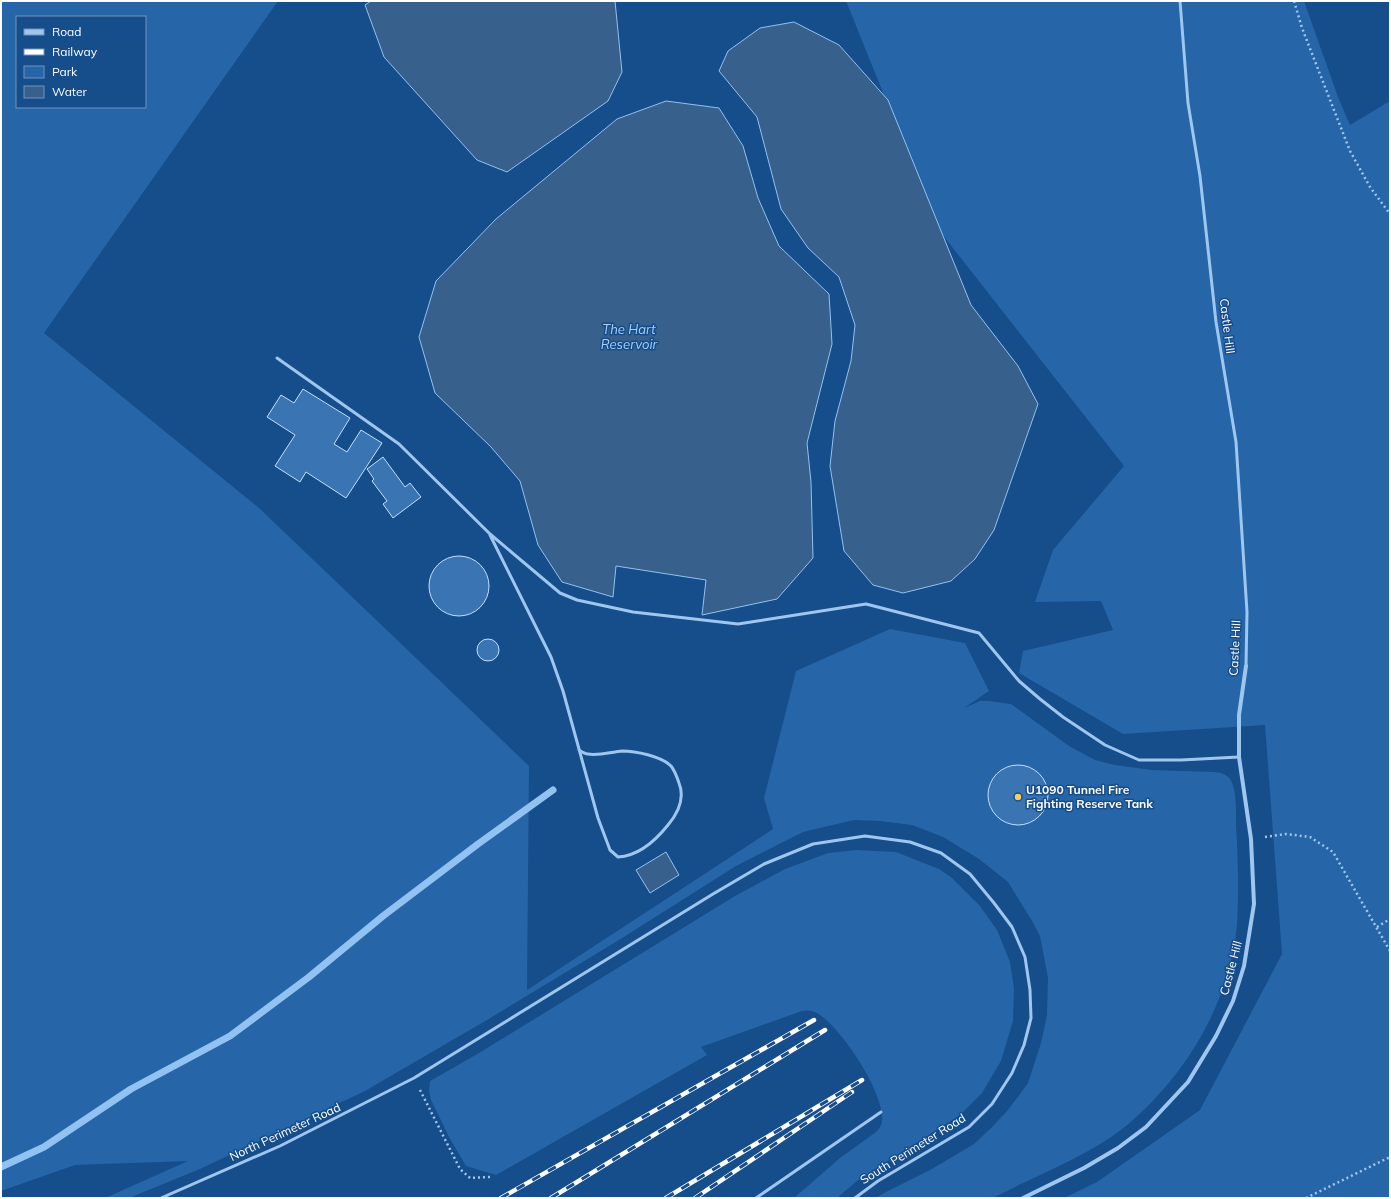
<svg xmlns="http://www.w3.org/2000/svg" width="1391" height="1199" font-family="Mulish,sans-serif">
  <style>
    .green { fill: #2565a8; fill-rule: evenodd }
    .water { fill: #37608d; stroke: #91c2f2 }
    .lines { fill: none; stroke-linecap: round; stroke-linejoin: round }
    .stream { stroke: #91c2f2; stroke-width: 7 }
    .building { fill: #3a74b2; stroke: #c5dffb }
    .path { stroke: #9fc6ef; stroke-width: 2.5; stroke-dasharray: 2 3; stroke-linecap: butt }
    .service { stroke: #9fc6ef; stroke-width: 3 }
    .minor { stroke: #9fc6ef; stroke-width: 4 }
    .rail-casing { stroke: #fff; stroke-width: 4.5 }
    .rail { stroke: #164d8b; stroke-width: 3; stroke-dasharray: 9; stroke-linecap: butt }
    .poi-dot { fill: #ffca5d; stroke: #164d8b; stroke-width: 1.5 }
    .labels { text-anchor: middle; stroke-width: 3; stroke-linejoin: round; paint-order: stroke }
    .street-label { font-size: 12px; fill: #fff; stroke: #164d8b }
    .poi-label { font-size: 12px; font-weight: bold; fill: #fff; stroke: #164d8b; text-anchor: start }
    .water-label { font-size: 13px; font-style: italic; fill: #abd0f6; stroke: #164d8b }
  </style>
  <rect width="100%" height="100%" fill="#164d8b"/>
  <path class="green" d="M 1,1 L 278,1 L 44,333 L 259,508 L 529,766 L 527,990 L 773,829 L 764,798 L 796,671 L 890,629 L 965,643 L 989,691 L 964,708 L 980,701 L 989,701 L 1011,704 L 1069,746 L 1095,760 L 1115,765 L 1152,770 L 1215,772 C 1221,773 1226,774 1230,779 C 1237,789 1236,812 1236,825 C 1238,858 1239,892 1237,925 C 1230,1003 1185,1077 1126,1126 C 1095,1151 1057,1167 1021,1184 C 1012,1188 999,1196 990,1198 C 981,1199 966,1198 957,1198 C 930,1198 903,1198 876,1198 L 884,1193 L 930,1170 L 974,1144 L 992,1127 L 1008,1110 L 1028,1083 L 1041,1043 L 1047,1015 L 1048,978 L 1040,936 L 1032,921 L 1008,882 L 979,859 L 943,837 L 912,825 L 880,821 L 854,820 L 803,832 L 736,866 L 619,940 L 487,1020 L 365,1091 L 200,1169 L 129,1198 L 105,1198 L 188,1161 L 75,1165 L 1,1191 ZM 17,17 L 145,17 L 145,107 L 17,107 Z
    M 846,1 L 1304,1 L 1338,97 L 1350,125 L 1390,101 L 1390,1198 L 1064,1198 L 1097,1182 L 1200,1110 L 1282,954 L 1265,725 L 1123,734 L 1019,673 L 1023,651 L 1113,630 L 1101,601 L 1035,602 L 1053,550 L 1124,466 L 938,229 Z
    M 856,850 L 896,852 L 939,869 L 952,878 L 980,906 L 997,930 L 1010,962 L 1014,988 L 1013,1021 L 1001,1061 L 982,1093 L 960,1115 L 857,1181 L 837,1198 L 794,1198 L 840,1158 L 876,1132 C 879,1129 881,1126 882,1122 C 886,1094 840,1026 817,1013 C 811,1010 807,1010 802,1011 L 701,1047 L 707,1055 L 496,1175 L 466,1166 L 449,1137 L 431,1100 L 429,1091 L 430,1081 L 479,1053 L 735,896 L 785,869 L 828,853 Z"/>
  <path class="water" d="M 371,1 L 615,1 L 622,72 L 608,101 L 507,172 L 477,160 L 384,57 L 365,5 Z
    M 794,22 L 839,45 L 888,100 L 971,305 L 1018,366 L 1038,404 L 994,530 L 975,559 L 951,581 L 903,593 L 873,585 L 844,551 L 830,466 L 835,421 L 851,361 L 855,325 L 839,277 L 808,248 L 781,209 L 757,117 L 719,71 L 728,51 L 760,28 Z
    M 666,101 L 719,108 L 743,146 L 758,198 L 779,246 L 829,294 L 832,344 L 807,443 L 811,482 L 813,558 L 777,599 L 702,615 L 706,580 L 616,566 L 613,597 L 562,582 L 538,545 L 520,481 L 491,447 L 435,393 L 419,337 L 436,281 L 496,219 L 617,119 Z
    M 666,852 L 679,875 L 650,893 L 636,870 Z"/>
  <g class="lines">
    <path class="stream" d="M 1,1167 L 44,1147 L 131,1089 L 230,1036 L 309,977 L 383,916 L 478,844 L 553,790"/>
  </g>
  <path class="building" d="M 303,389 L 350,418 L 334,444 L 347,452 L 361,430 L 382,443 L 346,498 L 306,472 L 300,482 L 275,466 L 295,435 L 267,417 L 281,395 L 294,403 Z
    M 383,457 L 405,487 L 410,483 L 421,497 L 393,518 L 383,504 L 387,501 L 372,481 L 374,479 L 367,469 Z
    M429 586a30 30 0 1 1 60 0a30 30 0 1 1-60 0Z
    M477 650a11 11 0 1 1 22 0a11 11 0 1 1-22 0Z
    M988 795a30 30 0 1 1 60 0a30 30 0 1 1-60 0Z"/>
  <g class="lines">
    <path class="path" d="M 1294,1 L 1302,28 L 1350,151 L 1370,187 L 1390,214
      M 1265,837 L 1286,834 L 1310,837 L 1333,852 L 1390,951
      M 1377,927 L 1390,919
      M 420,1090 L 460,1169 L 470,1178 L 490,1177
      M 1306,1198 L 1390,1157"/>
    <path class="service" d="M 1180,1 L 1188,103 L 1200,176 L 1216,322 L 1236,442 L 1247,612 L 1246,666
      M 277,358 L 399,444 L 490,534 L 560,593 L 577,600 L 633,612 L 738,624 L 866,604 L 979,633 L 1019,681 L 1040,699 L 1063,717 L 1105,745 L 1139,760 L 1181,760 L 1239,757
      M 490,535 L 551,657 L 563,691 L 598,818 L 610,850 L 618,857 C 638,856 656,840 668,825 C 678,813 685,798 679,783 C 677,777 675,771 671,766 C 661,756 635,751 622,751 C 612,752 597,756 588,754 C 585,754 582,752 579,750
      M 161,1198 L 280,1146 L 414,1078 L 713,894 L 764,864 L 813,844 L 865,836 L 910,842 L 941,853 L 970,874 L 994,903 L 1012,927 L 1025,957 L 1030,990 L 1031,1018 L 1024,1045 L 1012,1073 L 992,1104 L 969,1127 L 878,1181 L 855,1198
      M 756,1198 L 881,1112"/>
    <path class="minor" d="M 1023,1198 L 1084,1168 L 1118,1148 L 1146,1127 L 1188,1082 L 1216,1036 L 1233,1001 L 1244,966 L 1254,904 L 1251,839 L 1239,757 L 1239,715 L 1246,666"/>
    <defs>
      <path id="rail" d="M 501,1198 L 814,1020
        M 551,1198 L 825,1030
        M 666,1198 L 862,1080
        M 695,1198 L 852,1092"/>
    </defs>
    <use href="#rail" class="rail-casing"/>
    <use href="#rail" class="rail"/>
  </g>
  <circle class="poi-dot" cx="1018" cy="797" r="4"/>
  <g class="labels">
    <g class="street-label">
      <text transform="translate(1227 326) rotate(83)" y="4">Castle Hill</text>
      <text transform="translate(1235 648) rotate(-87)" y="4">Castle Hill</text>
      <text transform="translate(1231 968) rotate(-75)" y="4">Castle Hill</text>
      <text transform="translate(285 1132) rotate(-25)" y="4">North Perimeter Road</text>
      <text transform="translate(913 1149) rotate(-32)" y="4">South Perimeter Road</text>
    </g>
    <g class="poi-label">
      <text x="1026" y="794">U1090 Tunnel Fire<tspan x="1026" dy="14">Fighting Reserve Tank</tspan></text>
    </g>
    <g class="water-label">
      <text x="629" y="334">The Hart<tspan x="629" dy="15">Reservoir</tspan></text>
    </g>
  </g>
  <rect width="1391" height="1199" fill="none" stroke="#ffffff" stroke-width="4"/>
  <rect x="16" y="16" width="130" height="92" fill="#164d8b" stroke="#7394b9"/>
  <rect x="24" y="29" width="20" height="6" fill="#9fc6ef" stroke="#7394b9"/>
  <text x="52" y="36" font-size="12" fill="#ffffff">Road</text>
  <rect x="24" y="49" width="20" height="6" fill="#ffffff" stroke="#7394b9"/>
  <text x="52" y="56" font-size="12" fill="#ffffff">Railway</text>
  <rect x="24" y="66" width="20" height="12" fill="#2565a8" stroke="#7394b9"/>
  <text x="52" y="76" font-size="12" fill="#ffffff">Park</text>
  <rect x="24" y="86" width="20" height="12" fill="#37608d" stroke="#7394b9"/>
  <text x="52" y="96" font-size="12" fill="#ffffff">Water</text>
</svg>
